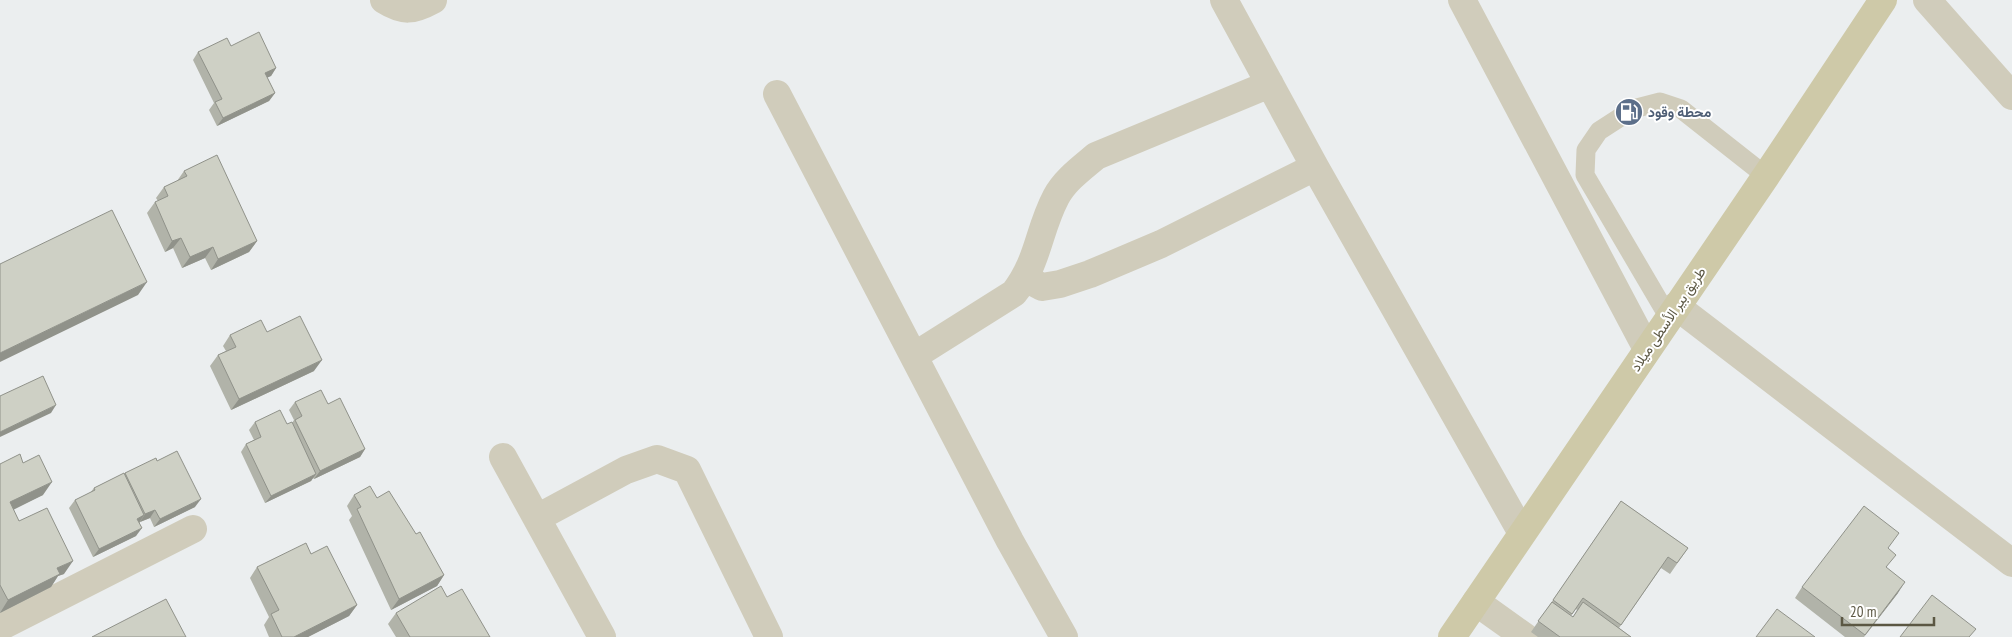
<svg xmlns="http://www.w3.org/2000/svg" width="2012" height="637" font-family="'PT Sans Narrow',Vazirmatn,sans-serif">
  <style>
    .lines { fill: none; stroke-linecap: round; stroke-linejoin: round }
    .service { stroke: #d0ccbb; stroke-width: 19 }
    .minor { stroke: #d0ccbb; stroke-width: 28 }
    .primary { stroke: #cec9a8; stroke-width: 28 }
    .wall { fill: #b1b3a9; fill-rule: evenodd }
    .shaded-wall { fill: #90928a }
    .building { fill: #ced0c5; stroke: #90928a }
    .labels { text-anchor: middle; stroke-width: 4; stroke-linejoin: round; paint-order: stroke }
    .service-label { font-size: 14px; font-weight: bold; fill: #4e5e75; stroke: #fff; text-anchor: start }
    .street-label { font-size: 14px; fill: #5b5743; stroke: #fff }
  </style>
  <rect width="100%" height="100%" fill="#ebeeef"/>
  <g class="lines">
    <path class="service" d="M 1669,318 L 1585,175 L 1586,150 L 1599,131 L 1633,109 L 1660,102 L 1681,109 L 1766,176"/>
    <path class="minor" d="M 384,0 C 403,12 413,11 433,0
      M 1224,0 L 1315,167 L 1522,533
      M 1462,0 L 1647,349
      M 1927,0 L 2012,96
      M 777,94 L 1010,541 L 1064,637
      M 1025,278 L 1042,287 L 1060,284 L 1090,274 L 1161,244 L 1315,167
      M 1676,306 L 2012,563
      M 914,356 L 1014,293 C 1039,261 1038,231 1056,197 C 1065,180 1082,168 1096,156 L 1270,84
      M 503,457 L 602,637
      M 537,518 L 626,470 L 657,459 L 687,470 L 769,637
      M 1476,602 L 1525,637
      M 0,627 L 193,529"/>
    <path class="primary" d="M 1452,637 L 1766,176 L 1883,0"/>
  </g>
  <path class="wall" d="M 231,46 L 276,68 L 271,76 L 267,77 L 275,93 L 269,101 L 217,126 L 209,110 L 214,103 L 193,60 L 198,52 Z
    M 184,171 L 257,241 L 249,252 L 211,270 L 205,258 L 182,268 L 173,248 L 165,252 L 147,213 L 155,202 L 158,201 L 156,198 L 164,187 L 177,181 Z
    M 267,332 L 314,371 L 231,410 L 210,366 L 218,355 L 226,351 L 223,346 L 230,335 Z
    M 295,402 L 328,404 L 365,449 L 360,457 L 314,479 L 313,478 L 311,481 L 265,503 L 241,452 L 246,444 L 254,440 L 249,430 L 255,422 L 287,424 L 292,423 L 294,420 L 289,410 Z
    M 157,461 L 195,507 L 154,527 L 150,518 L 140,522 L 136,536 L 93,557 L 69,508 L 75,500 L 90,493 L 94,488 L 125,473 Z
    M 23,463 L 43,495 L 13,509 L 19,521 L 64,574 L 58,576 L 51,587 L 0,613 L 0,464 Z
    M 354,495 L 416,534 L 444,575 L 437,586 L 391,610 L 349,520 L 352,516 L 347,506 Z
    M 1621,501 L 1688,548 L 1670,574 L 1661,568 L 1619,628 L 1631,637 L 1538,637 L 1531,632 ZM 1576,609 L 1577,610 L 1573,617 L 1571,616 Z
    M 1888,549 L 1887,568 L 1898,593 L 1864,637 L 1845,637 L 1795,598 L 1802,587 Z
    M 311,554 L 357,605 L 349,616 L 308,637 L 269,637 L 264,625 L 269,617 L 250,578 L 257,567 Z
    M 447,597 L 490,637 L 396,637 L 388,624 L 396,613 Z"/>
  <path class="shaded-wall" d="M 276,68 L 271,76 L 260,81 L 265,73 Z
    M 275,93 L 269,101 L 217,126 L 223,118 Z
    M 181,238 L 173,248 L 165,252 L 172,241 Z
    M 257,241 L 249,252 L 211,270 L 218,259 Z
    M 213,247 L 205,258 L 182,268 L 190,257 Z
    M 147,282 L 138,295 L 0,362 L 0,353 Z
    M 322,360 L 314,371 L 231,410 L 239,399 Z
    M 56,405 L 51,413 L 0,437 L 0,432 Z
    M 365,449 L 360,457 L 314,479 L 320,471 Z
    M 316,474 L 311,481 L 265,503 L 271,496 Z
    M 52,482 L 43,495 L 1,516 L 10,502 Z
    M 201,499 L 195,507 L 154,527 L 160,519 Z
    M 155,510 L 150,518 L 140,522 L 145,514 Z
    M 144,515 L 139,523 L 137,519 Z
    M 142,528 L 136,536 L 93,557 L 99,549 Z
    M 73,561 L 64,574 L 58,576 L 51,587 L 0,613 L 8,600 L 57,568 Z
    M 444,575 L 437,586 L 391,610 L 399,599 Z
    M 1905,582 L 1898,593 L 1864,637 Z
    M 357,605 L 349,616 L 308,637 L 294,637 Z"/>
  <path class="building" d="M 259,32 L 276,68 L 265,73 L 275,93 L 223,118 L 215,102 L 222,99 L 198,52 L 227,38 L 231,46 Z
    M 217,155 L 257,241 L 218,259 L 213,247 L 190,257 L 181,238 L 172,241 L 155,202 L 168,196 L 164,187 L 187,176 L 184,171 Z
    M 112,210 L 147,282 L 0,353 L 0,264 Z
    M 300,316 L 322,360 L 239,399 L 218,355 L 236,347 L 230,335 L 261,320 L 267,332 Z
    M 43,376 L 56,405 L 0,432 L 0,396 Z
    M 321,390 L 328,404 L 340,398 L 365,449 L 320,471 L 295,420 L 302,416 L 295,402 Z
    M 280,410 L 287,424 L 292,422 L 316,474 L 271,496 L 246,444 L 261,437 L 255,422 Z
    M 177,451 L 201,499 L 160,519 L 155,510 L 145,514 L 125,473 L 156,458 L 157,461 Z
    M 20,454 L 23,463 L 39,455 L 52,482 L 10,502 L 19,521 L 47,508 L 73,561 L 57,568 L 60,574 L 8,600 L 0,585 L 0,464 Z
    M 124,473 L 144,515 L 137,519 L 142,528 L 99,549 L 75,500 L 95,490 L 94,488 Z
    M 370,486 L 377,498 L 389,491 L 416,534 L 420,532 L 444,575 L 399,599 L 357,509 L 361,507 L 354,495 Z
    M 1621,501 L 1688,548 L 1677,563 L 1668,557 L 1621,625 L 1583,598 L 1572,614 L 1553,600 Z
    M 1864,506 L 1899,533 L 1888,548 L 1896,555 L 1886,567 L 1905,582 L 1865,635 L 1802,587 Z
    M 306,543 L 311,554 L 327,546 L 357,605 L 294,637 L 282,637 L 271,614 L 279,610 L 257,567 Z
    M 441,586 L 447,597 L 462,589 L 490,637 L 410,637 L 396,613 Z
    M 1932,595 L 1976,629 L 1969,637 L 1900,637 Z
    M 166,599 L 186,637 L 92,637 Z
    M 1552,602 L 1573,617 L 1583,602 L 1631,637 L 1560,637 L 1538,621 Z
    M 1777,609 L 1815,637 L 1756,637 Z"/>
  <defs>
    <symbol id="fuel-disc" viewBox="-11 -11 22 22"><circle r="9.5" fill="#5c6f8a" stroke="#fff"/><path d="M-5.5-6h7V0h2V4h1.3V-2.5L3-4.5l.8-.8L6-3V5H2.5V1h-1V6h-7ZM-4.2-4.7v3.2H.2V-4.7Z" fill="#fff"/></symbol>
  </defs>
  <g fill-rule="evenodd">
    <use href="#fuel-disc" x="1613" y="96" width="32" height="32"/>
  </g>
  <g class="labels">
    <g class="service-label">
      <text x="1648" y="117">محطة وقود</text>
    </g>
    <g class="street-label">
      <text transform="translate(1668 319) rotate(-56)" y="5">طريق بير الأسطى ميلاد</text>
    </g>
  </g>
  <path d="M1842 617v8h92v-8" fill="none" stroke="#5b5743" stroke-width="2.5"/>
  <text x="1850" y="617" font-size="15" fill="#5b5743" stroke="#ffffff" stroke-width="4" paint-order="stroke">20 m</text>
</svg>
